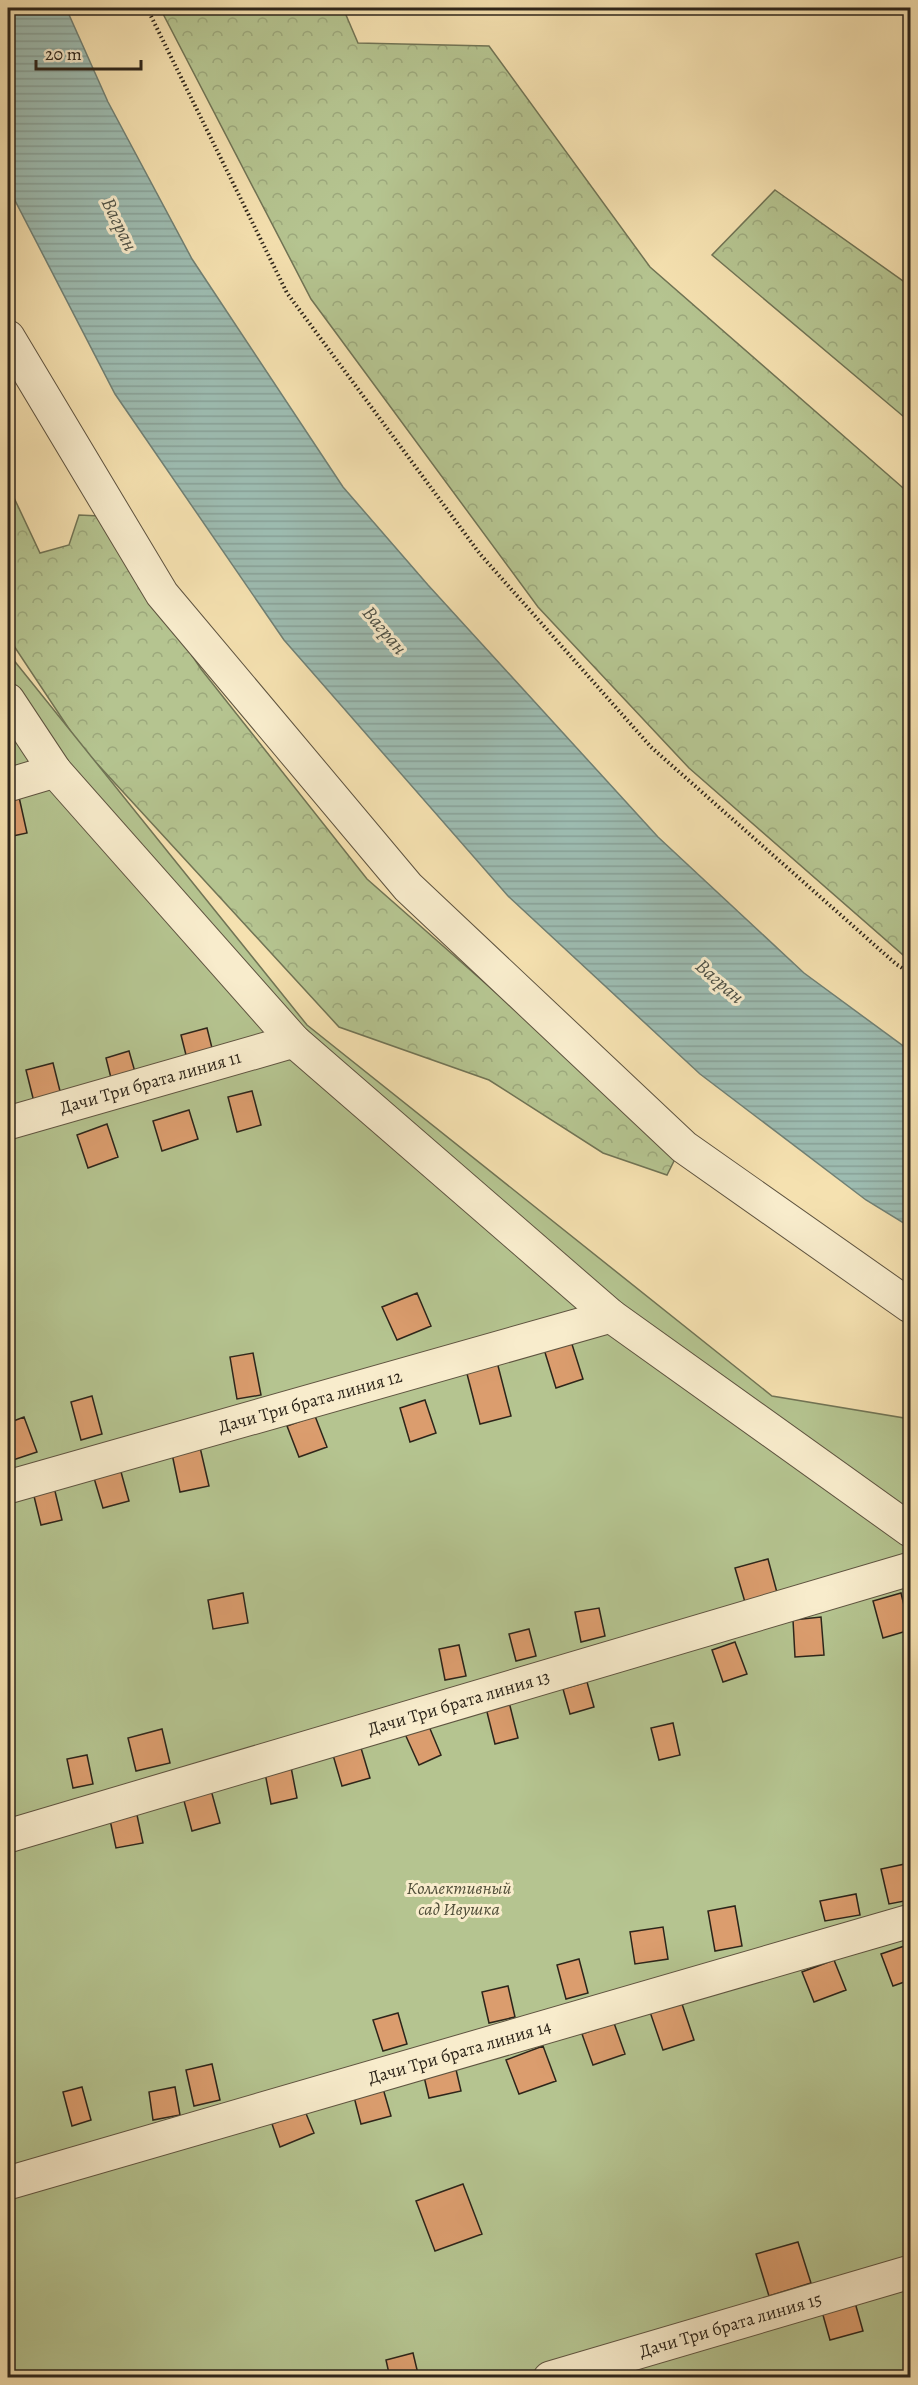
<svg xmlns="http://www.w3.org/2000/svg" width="918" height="2385" font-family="Alegreya,serif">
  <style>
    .forest { fill: url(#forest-crowns); stroke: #717455; stroke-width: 1.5 }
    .garden { fill: #b5c490; stroke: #717455; stroke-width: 1.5 }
    .water { fill: url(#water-rules); stroke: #708075; stroke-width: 1.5 }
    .building { fill: #db9d6e; stroke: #2d251a; stroke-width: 1.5 }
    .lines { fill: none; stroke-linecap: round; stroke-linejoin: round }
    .minor-casing { stroke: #5f5440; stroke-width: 35 }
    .path { stroke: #2d251a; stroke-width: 4; stroke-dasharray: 1.5 3; stroke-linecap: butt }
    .minor { stroke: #f8eccc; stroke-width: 33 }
    .labels { text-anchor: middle; stroke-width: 6; stroke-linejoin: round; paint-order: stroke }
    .street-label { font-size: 18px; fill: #2d251a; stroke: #f8eccc }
    .park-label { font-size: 18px; font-style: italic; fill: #4f4d38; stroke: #f8eccc }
    .water-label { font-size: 20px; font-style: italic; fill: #4f5247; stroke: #f8eccc }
  </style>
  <defs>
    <pattern id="forest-crowns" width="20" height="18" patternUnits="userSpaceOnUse" patternTransform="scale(1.5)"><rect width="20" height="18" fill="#b5c490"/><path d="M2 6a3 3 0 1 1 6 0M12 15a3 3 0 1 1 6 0" fill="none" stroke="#9ca87c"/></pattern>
    <pattern id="water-rules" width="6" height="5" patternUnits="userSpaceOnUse" patternTransform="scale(1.5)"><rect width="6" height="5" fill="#9dbcb1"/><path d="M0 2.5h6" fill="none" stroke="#88a198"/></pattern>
  </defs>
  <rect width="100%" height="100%" fill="#f5e1b0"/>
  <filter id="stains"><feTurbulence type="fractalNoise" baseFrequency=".00333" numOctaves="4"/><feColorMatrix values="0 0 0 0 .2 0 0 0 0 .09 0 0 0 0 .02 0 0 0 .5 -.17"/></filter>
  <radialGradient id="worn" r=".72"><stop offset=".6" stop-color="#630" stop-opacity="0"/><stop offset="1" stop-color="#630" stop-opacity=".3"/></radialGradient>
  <path class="forest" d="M 160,8 L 343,8 L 358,43 L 489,46 L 650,267 L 910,494 L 910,961 L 689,768 L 538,607 L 311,299 Z
    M 775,190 L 910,286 L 910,422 L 712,255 Z
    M 8,485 L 40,553 L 69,545 L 79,515 L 100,516 L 201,669 L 367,879 L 678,1153 L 667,1175 L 603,1153 L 489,1080 L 339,1027 L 79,744 L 8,637 Z"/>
  <path class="garden" d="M 8,653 L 307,1025 L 772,1396 L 910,1419 L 910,2377 L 8,2377 Z"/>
  <path class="water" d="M 8,8 L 66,8 L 108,102 L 192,259 L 343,487 L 428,585 L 658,837 L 804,973 L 910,1051 L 910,1227 L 866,1200 L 700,1074 L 508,896 L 284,640 L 115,394 L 8,187 Z"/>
  <path class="building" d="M 19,797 L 27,833 L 8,837 L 8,799 Z
    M 207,1028 L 215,1060 L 189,1067 L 181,1035 Z
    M 129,1051 L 137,1079 L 113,1086 L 106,1058 Z
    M 53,1063 L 62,1099 L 35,1106 L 26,1070 Z
    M 252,1091 L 261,1125 L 237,1132 L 228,1097 Z
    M 189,1110 L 198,1139 L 162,1151 L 153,1121 Z
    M 107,1124 L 118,1157 L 88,1168 L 77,1135 Z
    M 417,1293 L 431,1326 L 397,1340 L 382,1307 Z
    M 570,1338 L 583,1379 L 556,1388 L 543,1346 Z
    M 253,1353 L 261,1395 L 237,1399 L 230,1357 Z
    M 497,1362 L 511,1416 L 480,1424 L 466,1370 Z
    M 92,1396 L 102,1434 L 81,1440 L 71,1402 Z
    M 425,1400 L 436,1433 L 410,1442 L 400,1408 Z
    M 315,1416 L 327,1447 L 299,1457 L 287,1426 Z
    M 24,1417 L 37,1452 L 10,1461 L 8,1423 Z
    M 199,1443 L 209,1486 L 180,1492 L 171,1449 Z
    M 118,1461 L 129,1501 L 103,1508 L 91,1468 Z
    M 53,1483 L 62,1520 L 41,1525 L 32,1488 Z
    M 768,1559 L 779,1600 L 747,1609 L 735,1568 Z
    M 243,1593 L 248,1623 L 213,1629 L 208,1600 Z
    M 901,1593 L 910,1630 L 883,1638 L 873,1601 Z
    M 599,1608 L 605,1636 L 581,1642 L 575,1612 Z
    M 821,1617 L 824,1655 L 795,1657 L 793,1620 Z
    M 529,1629 L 536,1656 L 516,1661 L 509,1634 Z
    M 735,1642 L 747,1674 L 723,1682 L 712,1650 Z
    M 459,1645 L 466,1676 L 445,1680 L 439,1649 Z
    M 587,1682 L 594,1707 L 570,1714 L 563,1689 Z
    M 509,1702 L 518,1738 L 495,1744 L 486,1708 Z
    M 673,1723 L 680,1755 L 659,1760 L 651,1728 Z
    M 428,1724 L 441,1755 L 419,1765 L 405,1734 Z
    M 162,1729 L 170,1763 L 136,1771 L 128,1738 Z
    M 361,1748 L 370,1778 L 342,1786 L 333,1755 Z
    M 87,1755 L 93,1784 L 73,1788 L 67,1759 Z
    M 291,1767 L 297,1798 L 271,1804 L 265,1773 Z
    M 211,1790 L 220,1823 L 192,1831 L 183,1797 Z
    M 137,1815 L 143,1843 L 116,1848 L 110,1820 Z
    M 905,1864 L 910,1900 L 889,1904 L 881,1869 Z
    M 856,1894 L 860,1915 L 825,1921 L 820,1901 Z
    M 735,1906 L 742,1946 L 715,1951 L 708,1911 Z
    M 663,1927 L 668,1959 L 635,1964 L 630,1932 Z
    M 910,1944 L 910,1980 L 893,1986 L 881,1954 Z
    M 579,1959 L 588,1993 L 566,1999 L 557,1965 Z
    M 834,1960 L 846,1990 L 814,2002 L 802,1972 Z
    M 508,1986 L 515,2017 L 489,2023 L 482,1992 Z
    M 680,1998 L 694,2040 L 663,2050 L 649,2009 Z
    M 398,2013 L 407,2044 L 383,2051 L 373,2020 Z
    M 614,2023 L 625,2054 L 593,2065 L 582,2034 Z
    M 543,2046 L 556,2081 L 519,2094 L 506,2060 Z
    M 454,2061 L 461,2091 L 429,2098 L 422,2068 Z
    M 212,2064 L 220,2100 L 194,2106 L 186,2070 Z
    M 382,2085 L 391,2116 L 361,2124 L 353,2093 Z
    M 82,2087 L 91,2120 L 72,2126 L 63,2092 Z
    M 175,2087 L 180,2115 L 153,2120 L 149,2092 Z
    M 305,2111 L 314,2133 L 280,2147 L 272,2124 Z
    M 463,2184 L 482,2234 L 435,2251 L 416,2201 Z
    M 798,2242 L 811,2283 L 769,2296 L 756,2254 Z
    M 854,2299 L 863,2331 L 830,2340 L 821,2308 Z
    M 413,2353 L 419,2378 L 390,2378 L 386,2360 Z"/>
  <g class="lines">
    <defs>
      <g id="minor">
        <path d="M 8,337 L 162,594 L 408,887 L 684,1147 L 910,1306"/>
        <path d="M 8,700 L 55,771 L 294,1041 L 611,1316 L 910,1530"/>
        <path d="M 8,785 L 55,771"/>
        <path id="s1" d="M 8,1123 L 294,1041"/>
        <path id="s2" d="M 8,1487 L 611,1316"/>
        <path id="s3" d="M 8,1836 L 910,1569"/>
        <path id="s4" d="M 8,2183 L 910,1921"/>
        <path id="s5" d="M 550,2378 L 910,2272"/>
      </g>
    </defs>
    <use href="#minor" class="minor-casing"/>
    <path class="path" d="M 147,8 L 287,293 L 480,554 L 651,747 L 896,964 L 910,973"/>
    <use href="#minor" class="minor"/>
  </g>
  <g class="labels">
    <g class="street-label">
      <text dy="6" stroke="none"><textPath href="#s1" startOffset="148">Дачи Три брата линия 11</textPath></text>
      <text dy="6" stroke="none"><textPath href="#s2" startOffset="314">Дачи Три брата линия 12</textPath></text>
      <text dy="6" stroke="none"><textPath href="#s3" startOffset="470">Дачи Три брата линия 13</textPath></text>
      <text dy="6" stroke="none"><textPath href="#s4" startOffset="470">Дачи Три брата линия 14</textPath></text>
      <text dy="6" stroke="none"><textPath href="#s5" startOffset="188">Дачи Три брата линия 15</textPath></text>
    </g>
    <g class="park-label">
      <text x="459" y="1894">Коллективный<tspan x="459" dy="21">сад Ивушка</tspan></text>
    </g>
    <g class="water-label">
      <text transform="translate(120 224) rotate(64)" y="7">Вагран</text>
      <text transform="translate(385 630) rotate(50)" y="7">Вагран</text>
      <text transform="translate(720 981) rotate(41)" y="7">Вагран</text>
    </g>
  </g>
  <rect width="918" height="2385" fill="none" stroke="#f5e1b0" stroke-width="30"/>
  <rect x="9" y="9" width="900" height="2367" fill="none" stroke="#2d251a" stroke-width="3"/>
  <rect x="15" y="15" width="888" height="2355" fill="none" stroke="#2d251a" stroke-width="1.5"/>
  <path d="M36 60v9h105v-9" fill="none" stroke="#2d251a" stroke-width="3"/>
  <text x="45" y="60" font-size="18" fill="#2d251a" stroke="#f8eccc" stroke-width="4.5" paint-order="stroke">20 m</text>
  <rect width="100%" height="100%" filter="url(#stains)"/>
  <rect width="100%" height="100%" fill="url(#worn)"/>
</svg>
